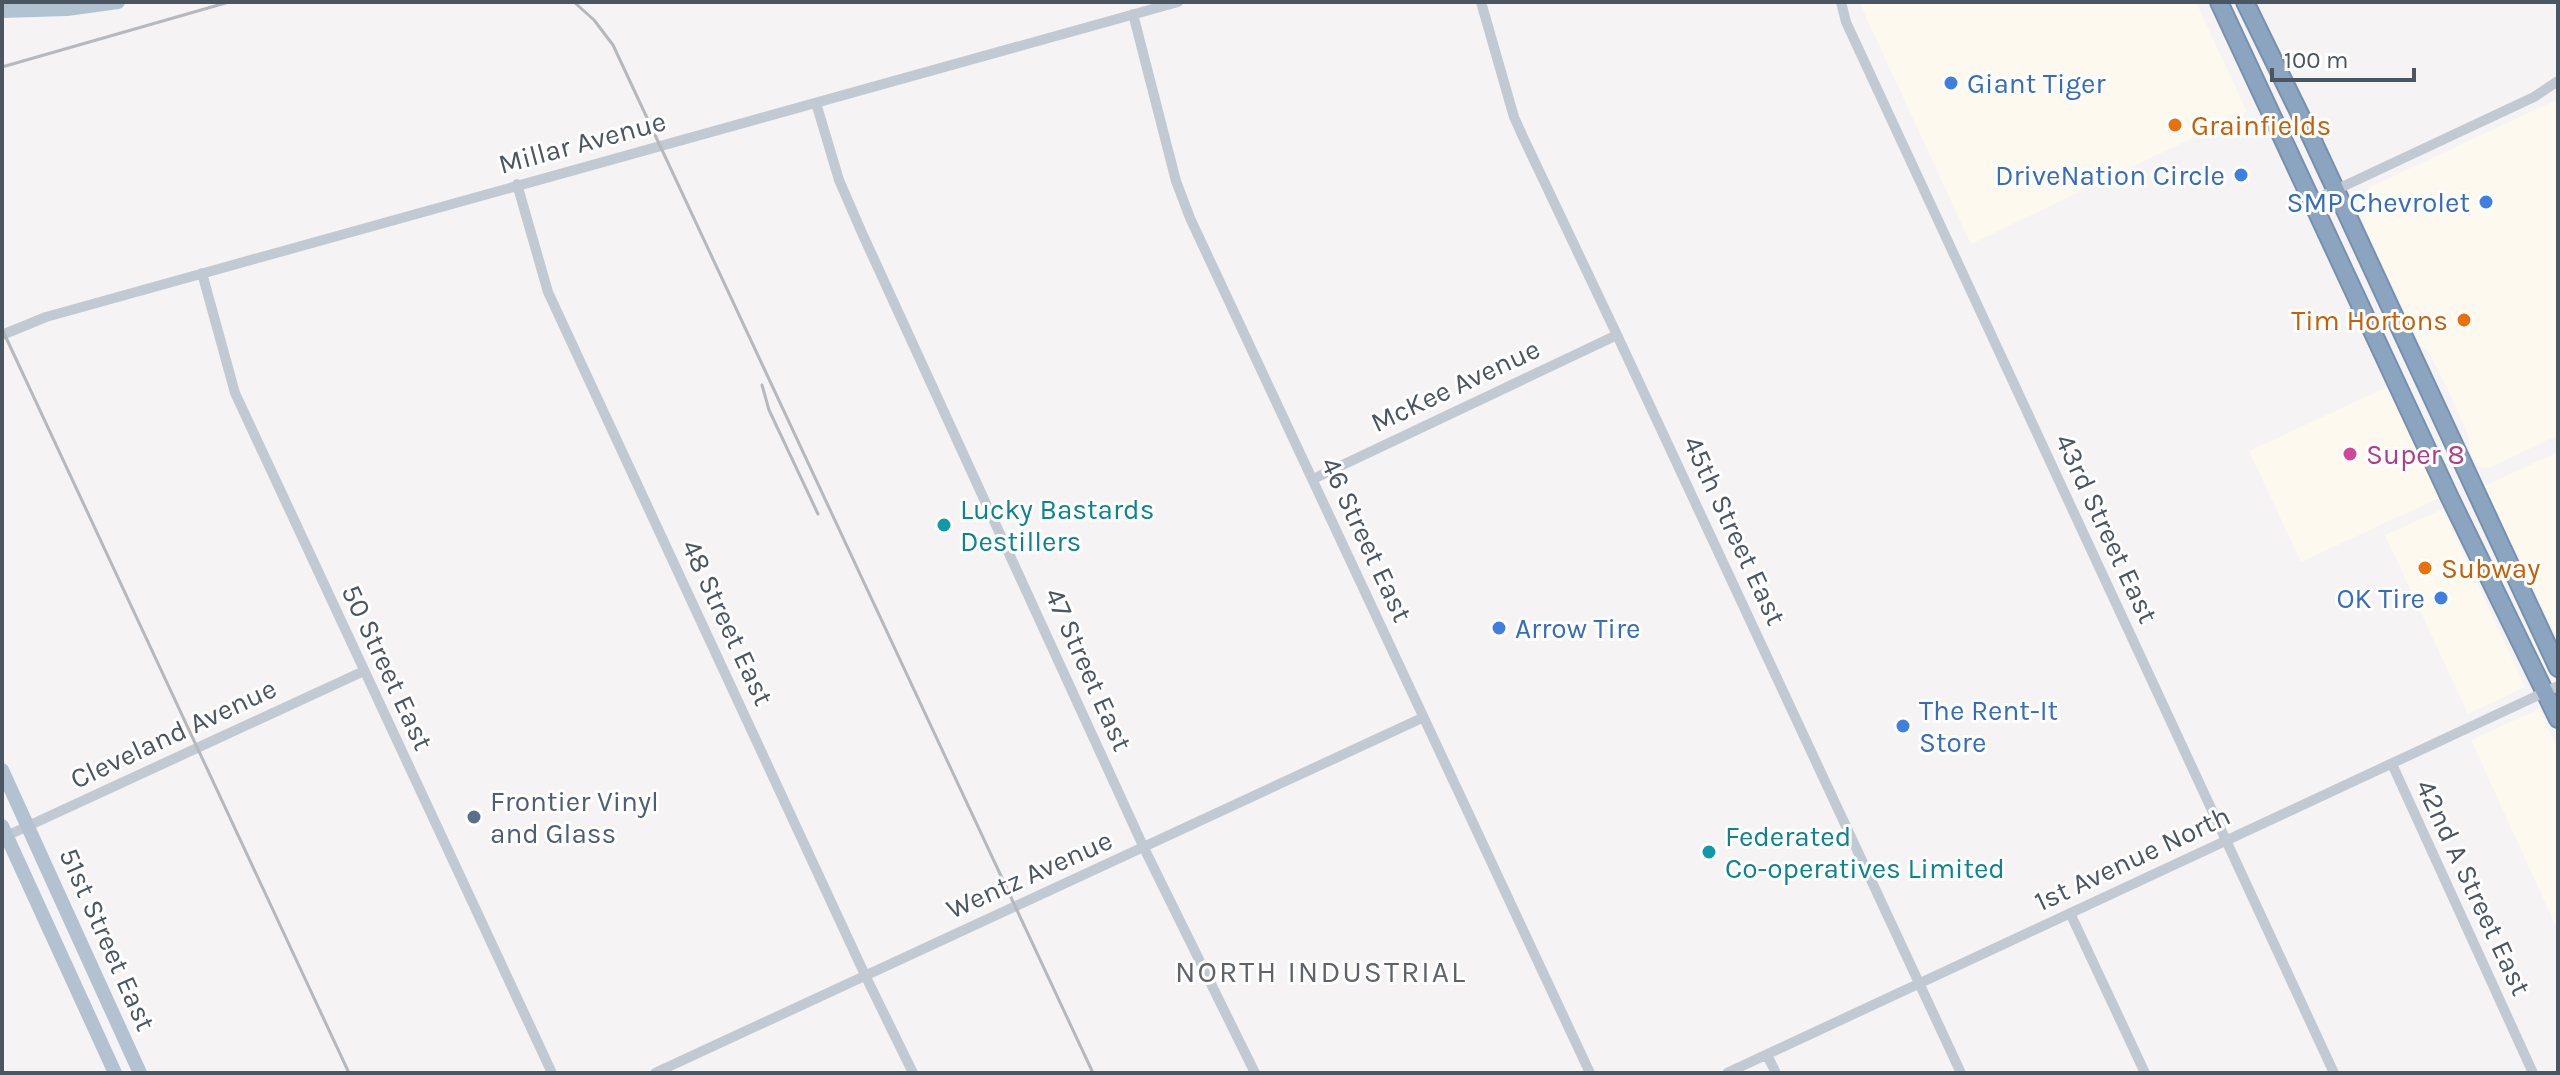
<svg xmlns="http://www.w3.org/2000/svg" width="2560" height="1075" font-family="Karla,sans-serif">
  <style>
    .commercial { fill: #fdf9ef }
    .lines { fill: none; stroke-linecap: round; stroke-linejoin: round }
    .highway-casing { stroke: #7690ad; stroke-width: 20 }
    .minor { stroke: #c1cad2; stroke-width: 10 }
    .major { stroke: #b3c2d1; stroke-width: 14 }
    .highway { stroke: #8ba5c1; stroke-width: 16 }
    .rail { stroke: #b5b8bd; stroke-width: 3 }
    .shop-dot { fill: #3f7fe0; stroke: #fff; stroke-width: 3 }
    .food-dot { fill: #e8710a; stroke: #fff; stroke-width: 3 }
    .hotel-dot { fill: #d1479c; stroke: #fff; stroke-width: 3 }
    .culture-dot { fill: #0f9aa8; stroke: #fff; stroke-width: 3 }
    .service-dot { fill: #5c6f8a; stroke: #fff; stroke-width: 3 }
    .labels { text-anchor: middle; stroke-width: 6; stroke-linejoin: round; paint-order: stroke }
    .shop-label { font-size: 28px; fill: #366cbe; stroke: #fff; text-anchor: start }
    .food-label { font-size: 28px; fill: #c56008; stroke: #fff; text-anchor: start }
    .street-label { font-size: 28px; fill: #4a5661; stroke: #fff }
    .hotel-label { font-size: 28px; fill: #b23c85; stroke: #fff; text-anchor: start }
    .culture-label { font-size: 28px; fill: #0d838f; stroke: #fff; text-anchor: start }
    .service-label { font-size: 28px; fill: #4e5e75; stroke: #fff; text-anchor: start }
    .neighbourhood-label { font-size: 30px; letter-spacing: 2px; fill: #5f6368; stroke: #fff }
  </style>
  <rect width="100%" height="100%" fill="#f5f3f3"/>
  <path class="commercial" d="M 1859,2 L 2196,2 L 2247,112 L 1971,244 Z
    M 2558,99 L 2558,435 L 2489,468 L 2479,467 L 2470,453 L 2468,434 L 2446,386 L 2428,351 L 2421,346 L 2359,215 L 2359,201 L 2370,187 Z
    M 2389,386 L 2441,497 L 2301,562 L 2249,451 Z
    M 2558,452 L 2558,639 L 2484,486 Z
    M 2443,509 L 2525,687 L 2468,714 L 2385,535 Z
    M 2539,709 L 2558,749 L 2558,931 L 2471,740 Z"/>
  <g class="lines">
    <defs>
      <path id="highway" d="M 2219,2 L 2450,498 L 2558,719
        M 2245,2 L 2312,139 L 2558,668"/>
    </defs>
    <use href="#highway" class="highway-casing"/>
    <path class="minor" d="M 1481,2 L 1514,117 L 1523,137 L 1617,335 L 1961,1073
      M 1841,2 L 1846,22 L 2334,1073
      M 1133,14 L 1176,181 L 1190,218 L 1590,1073
      M 816,103 L 839,180 L 862,233 L 1144,848 L 1255,1073
      M 517,184 L 548,292 L 865,975 L 913,1073
      M 2312,201 L 2534,97 L 2558,81
      M 202,273 L 235,393 L 552,1073
      M 2,335 L 46,317 L 1178,2
      M 1313,479 L 1617,335
      M 2392,764 L 2533,1073
      M 2,838 L 364,671
      M 2070,913 L 2145,1073
      M 1767,1055 L 1776,1073
      M 655,1073 L 1422,718
      M 1727,1073 L 2558,686"/>
    <path class="major" d="M 2,11 L 67,9 L 118,2
      M 2,770 L 140,1073
      M 2,826 L 115,1073"/>
    <use href="#highway" class="highway"/>
    <path class="rail" d="M 574,2 L 594,20 L 613,45 L 1093,1073
      M 2,67 L 229,2
      M 2,329 L 349,1073
      M 762,385 L 769,410 L 818,514"/>
  </g>
  <g class="shop-dot">
    <circle cx="1951" cy="83" r="8"/>
    <circle cx="2241" cy="175" r="8"/>
    <circle cx="2486" cy="202" r="8"/>
    <circle cx="2441" cy="598" r="8"/>
    <circle cx="1499" cy="628" r="8"/>
    <circle cx="1903" cy="726" r="8"/>
  </g>
  <g class="food-dot">
    <circle cx="2175" cy="125" r="8"/>
    <circle cx="2464" cy="320" r="8"/>
    <circle cx="2425" cy="568" r="8"/>
  </g>
  <circle class="hotel-dot" cx="2350" cy="454" r="8"/>
  <g class="culture-dot">
    <circle cx="944" cy="525" r="8"/>
    <circle cx="1709" cy="852" r="8"/>
  </g>
  <circle class="service-dot" cx="474" cy="817" r="8"/>
  <g class="labels">
    <g class="shop-label">
      <text x="1967" y="93">Giant Tiger</text>
      <text x="2225" y="185" text-anchor="end">DriveNation Circle</text>
      <text x="2470" y="212" text-anchor="end">SMP Chevrolet</text>
      <text x="2425" y="608" text-anchor="end">OK Tire</text>
      <text x="1515" y="638">Arrow Tire</text>
      <text x="1919" y="720">The Rent-It<tspan x="1919" dy="32">Store</tspan></text>
    </g>
    <g class="food-label">
      <text x="2191" y="135">Grainfields</text>
      <text x="2448" y="330" text-anchor="end">Tim Hortons</text>
      <text x="2441" y="578">Subway</text>
    </g>
    <g class="street-label">
      <text transform="translate(582 142) rotate(-15)" y="10">Millar Avenue</text>
      <text transform="translate(1455 385) rotate(-25)" y="10">McKee Avenue</text>
      <text transform="translate(2107 528) rotate(65)" y="10">43rd Street East</text>
      <text transform="translate(1735 530) rotate(65)" y="10">45th Street East</text>
      <text transform="translate(1367 539) rotate(65)" y="10">46 Street East</text>
      <text transform="translate(728 622) rotate(65)" y="10">48 Street East</text>
      <text transform="translate(388 667) rotate(65)" y="10">50 Street East</text>
      <text transform="translate(1089 669) rotate(66)" y="10">47 Street East</text>
      <text transform="translate(173 733) rotate(-25)" y="10">Cleveland Avenue</text>
      <text transform="translate(2132 858) rotate(-25)" y="10">1st Avenue North</text>
      <text transform="translate(1029 874) rotate(-24)" y="10">Wentz Avenue</text>
      <text transform="translate(2474 887) rotate(65)" y="10">42nd A Street East</text>
      <text transform="translate(108 939) rotate(66)" y="10">51st Street East</text>
    </g>
    <g class="hotel-label">
      <text x="2366" y="464">Super 8</text>
    </g>
    <g class="culture-label">
      <text x="960" y="519">Lucky Bastards<tspan x="960" dy="32">Destillers</tspan></text>
      <text x="1725" y="846">Federated<tspan x="1725" dy="32">Co-operatives Limited</tspan></text>
    </g>
    <g class="service-label">
      <text x="490" y="811">Frontier Vinyl<tspan x="490" dy="32">and Glass</tspan></text>
    </g>
    <g class="neighbourhood-label">
      <text x="1321" y="982">NORTH INDUSTRIAL</text>
    </g>
  </g>
  <rect width="2560" height="1075" fill="none" stroke="#4a5661" stroke-width="8"/>
  <path d="M2272 68v12h142v-12" fill="none" stroke="#4a5661" stroke-width="4"/>
  <text x="2284" y="68" font-size="24" fill="#4a5661" stroke="#ffffff" stroke-width="6" paint-order="stroke">100 m</text>
</svg>
